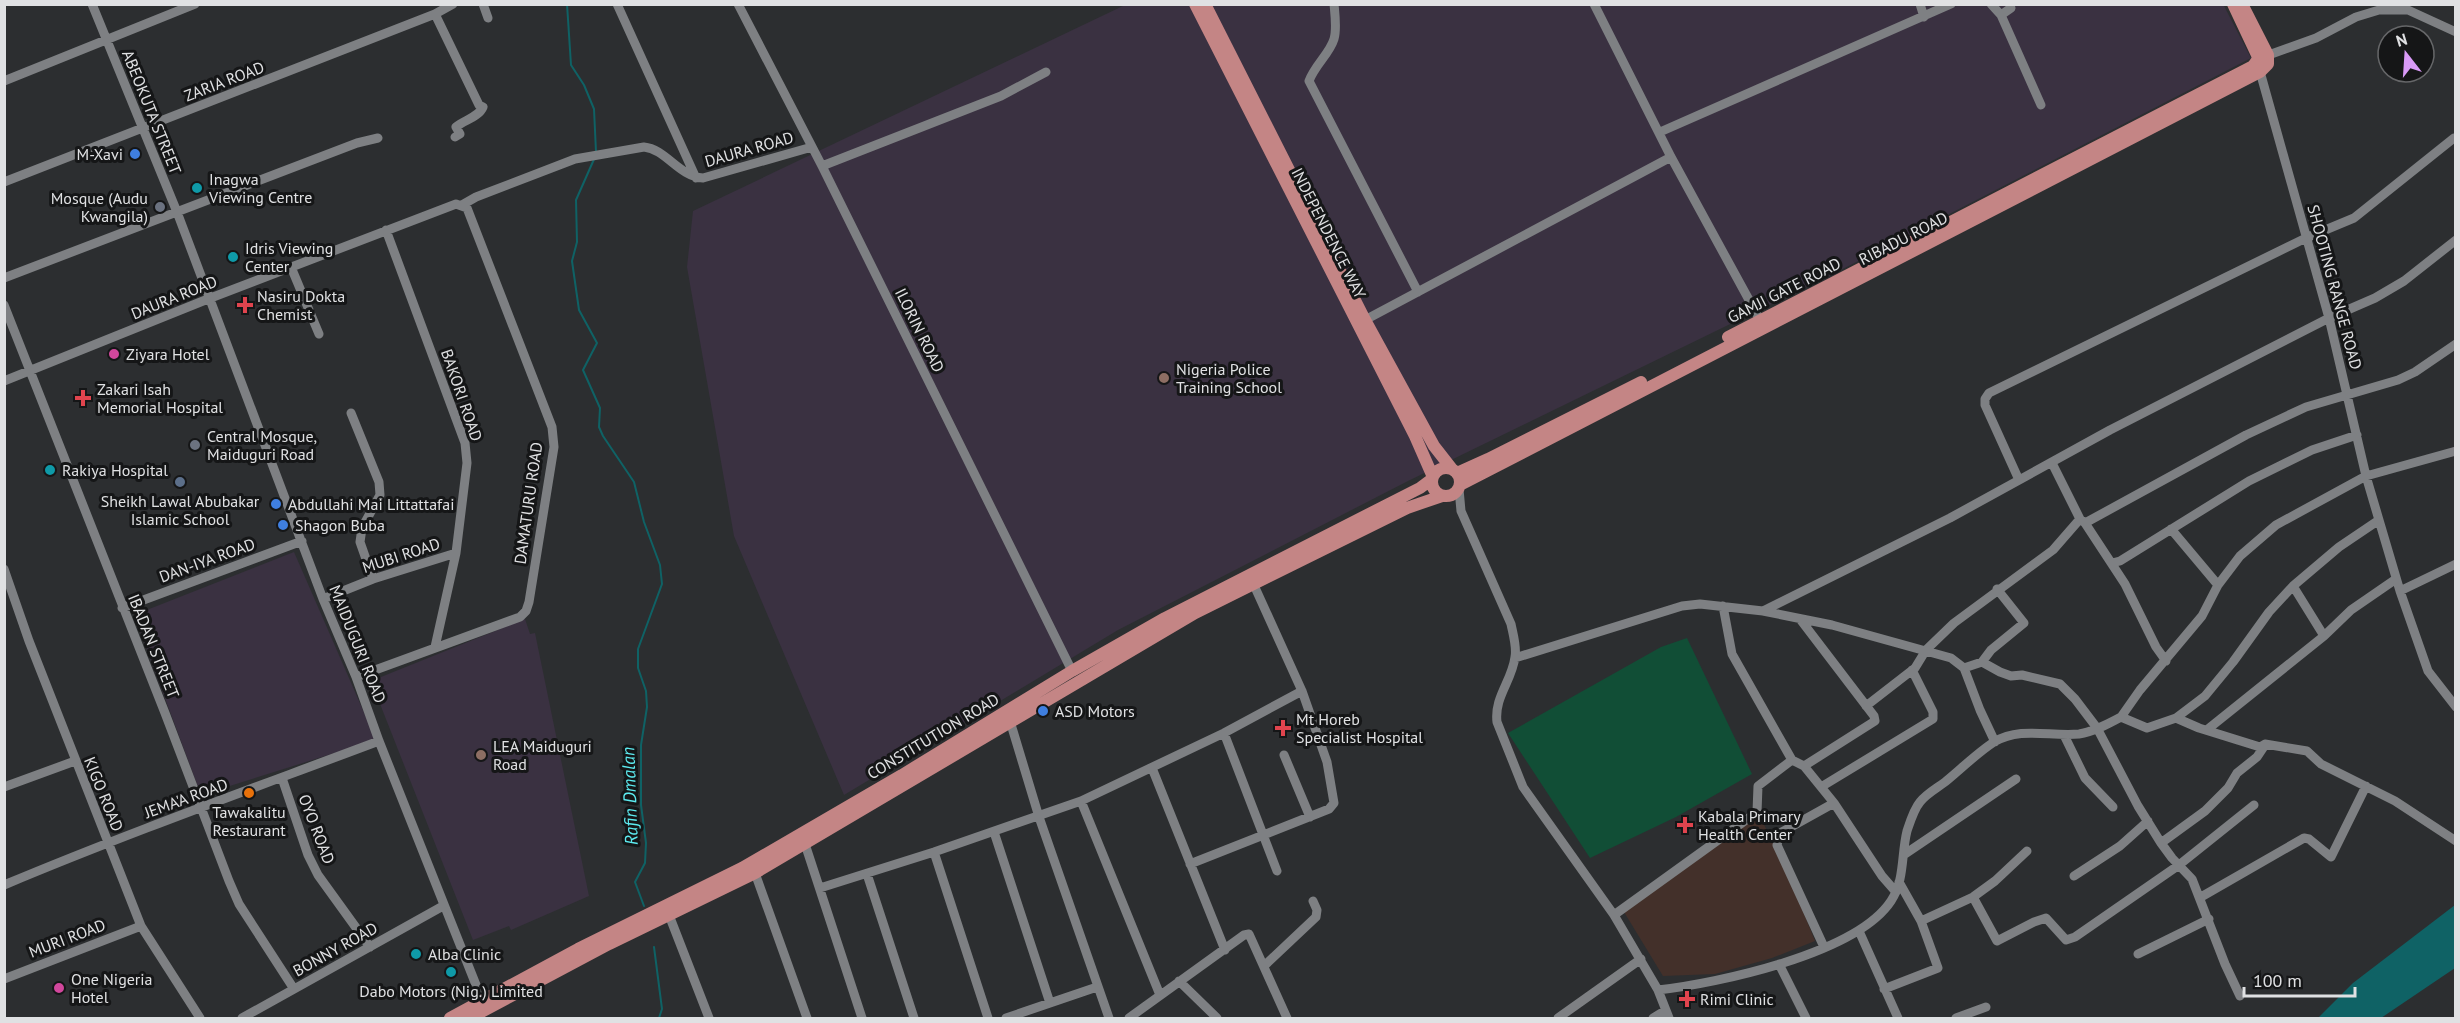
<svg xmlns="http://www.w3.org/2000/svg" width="2460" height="1023" font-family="'PT Sans',sans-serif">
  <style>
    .commercial { fill: #43302a }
    .education { fill: #3a3141 }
    .green { fill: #114e36 }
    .water { fill: #0f6265 }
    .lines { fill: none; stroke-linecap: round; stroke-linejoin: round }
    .stream { stroke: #0f6265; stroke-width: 2 }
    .minor { stroke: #7e8083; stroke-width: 9 }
    .major { stroke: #c48585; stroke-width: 12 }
    .shop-dot { fill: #3f7fe0; stroke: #151617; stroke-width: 2 }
    .culture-dot { fill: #0f9aa8; stroke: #151617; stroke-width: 2 }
    .worship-dot { fill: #6b7280; stroke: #151617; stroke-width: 2 }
    .health-dot { fill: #e0444e; stroke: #151617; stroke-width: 2 }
    .hotel-dot { fill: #d1479c; stroke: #151617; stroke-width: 2 }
    .education-dot { fill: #8d6e63; stroke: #151617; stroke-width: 2 }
    .service-dot { fill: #5c6f8a; stroke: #151617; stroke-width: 2 }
    .food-dot { fill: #e8710a; stroke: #151617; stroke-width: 2 }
    .labels { text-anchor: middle; stroke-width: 6; stroke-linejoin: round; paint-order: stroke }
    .street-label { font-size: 16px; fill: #e0e1e3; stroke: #151617 }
    .poi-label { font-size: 16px; fill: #e0e1e3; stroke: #151617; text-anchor: start }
    .water-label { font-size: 18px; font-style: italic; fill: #5debf0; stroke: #151617 }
  </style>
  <rect width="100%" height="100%" fill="#2c2e30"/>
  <path class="commercial" d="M 1759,815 L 1784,864 L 1815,941 L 1772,958 L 1715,974 L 1663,976 L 1624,912 Z"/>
  <path class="education" d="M 2223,4 L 2251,58 L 1833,274 L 1408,481 L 1118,630 L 844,795 L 734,536 L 687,267 L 693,211 L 1125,5 Z
    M 294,552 L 376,740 L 201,795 L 134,615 Z
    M 525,619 L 530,634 L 535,633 L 589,896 L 511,930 L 509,926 L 473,940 L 371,681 Z"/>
  <path class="green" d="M 1687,638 L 1752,774 L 1676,817 L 1590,858 L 1508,733 L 1661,647 Z"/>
  <path class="water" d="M 2455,905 L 2455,968 L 2381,1018 L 2318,1018 L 2353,983 Z"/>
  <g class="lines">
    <path class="stream" d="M 567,4 L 571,65 L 584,85 L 594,109 L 596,152
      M 595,157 L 576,200 L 577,242 L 572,261 L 579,310 L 597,343 L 583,370 L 600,408 L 599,427 L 603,436 L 634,482 L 644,522 L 660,565 L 662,584 L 638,649 L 638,668 L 646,691 L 647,707 L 641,745 L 641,805 L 646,843 L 645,863 L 635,882 L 644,906
      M 654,947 L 662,1009 L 659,1018"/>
    <path class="minor" d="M 92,4 L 177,212 L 323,599 L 356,677 L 379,741 L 482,1000
      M 483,4 L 488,18
      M 617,4 L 696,178
      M 738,4 L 822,166 L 1072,671
      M 1334,4 C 1335,15 1337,29 1334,39 C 1330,53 1315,65 1309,81 L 1418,292
      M 1594,4 L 1671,157 L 1760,320
      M 1920,4 L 1924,17
      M 1991,4 L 2001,15 L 2041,105
      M 435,14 L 479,105 L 483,107 C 479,117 464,120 456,127 L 460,134 L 455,137
      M 2001,15 L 2011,8
      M 2263,57 L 2316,38 L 2356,17 L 2379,10 L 2408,10 L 2456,32
      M 4,81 L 195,4
      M 1660,132 L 1951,4
      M 822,166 L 1001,96 L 1046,72
      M 4,182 L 435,14 L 453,4
      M 462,205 L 476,197 L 575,159 L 644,147 C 666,149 678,176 703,178 L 812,147
      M 386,230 L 465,443 L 467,463 L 456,553 L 435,647
      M 291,267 L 319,334
      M 4,278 L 357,143 L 378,138
      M 4,305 L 165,713 L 229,881 L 239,904 L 294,989
      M 1365,320 L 1671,157
      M 4,381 L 208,299 L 456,204 L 467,208 L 552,427 L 554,447 L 529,602 L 526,611 L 520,617 L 356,677
      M 351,413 L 379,482 L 380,495 L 362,528 L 360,542 L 373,579
      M 2052,463 L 2080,519 L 2085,523 L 2125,584 L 2156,647 L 2166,661
      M 2019,480 L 1985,405 L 1985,399 L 1989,393 L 2306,238 L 2354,218 L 2454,138
      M 1459,489 L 1461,511 L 1511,624 C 1513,634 1517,647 1515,657 C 1512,681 1494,697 1497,722 L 1523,787 L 1614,915 L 1658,990 L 1669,1018
      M 2379,520 L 2400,591 L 2428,671 L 2456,707
      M 2085,523 L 2246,435 L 2306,407 L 2398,380 L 2415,372 L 2456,344
      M 2171,529 L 2218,585
      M 2112,563 L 2120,561 L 2249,481 L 2312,450 L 2357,435
      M 4,569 L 29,641 L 141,926 L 200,1018
      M 2293,586 L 2324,636
      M 2400,591 L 2456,564
      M 323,599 L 373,579 L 456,553
      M 1723,606 L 1732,654 L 1792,760 L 1804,766 L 1834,803 L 1882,876 L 1896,892
      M 122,608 L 302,541
      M 1763,611 L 1950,518 L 2110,430 L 2329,318 L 2375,298 L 2404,281 L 2456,240
      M 1800,619 L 1874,716 L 1875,721 L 1804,766
      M 1515,658 L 1682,606 L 1700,604 L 1763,611 L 1832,625 L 1951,658 L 1964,668 L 1980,710 L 1995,742
      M 1982,662 L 1991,650 L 2024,623 L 1997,589
      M 1964,668 L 1982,662 L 2000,672 L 2011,676 L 2022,675 L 2060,684 L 2075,699 L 2097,728 L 2138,806 L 2161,843 L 2172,858 L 2192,879 L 2225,964 L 2240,996
      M 1866,706 L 1915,668 L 1926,650 L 1954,623 L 2053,550 L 2080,519
      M 2121,717 L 2140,690 L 2202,616 L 2218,585 L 2240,556 L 2276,525 L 2366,476 L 2456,451
      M 2176,718 L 2199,728 L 2260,747 L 2265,744 L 2307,751 L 2321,764 L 2395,801 L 2456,841
      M 1010,721 L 1039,817 L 1109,1018
      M 2208,729 L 2324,636 L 2351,610 L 2396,579
      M 1224,733 L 1277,871
      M 2064,735 L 2085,778 L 2113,807
      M 1284,755 L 1310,817
      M 1152,768 L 1225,950
      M 282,778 L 308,855 L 318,875 L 370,947
      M 4,787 L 75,761
      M 1821,787 L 1933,719 L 1933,712 L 1912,670
      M 1081,801 L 1160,995
      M 994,832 L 1050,1003
      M 2161,843 L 2205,811 L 2228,788 L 2237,773 L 2257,757 L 2265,745
      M 805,844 L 862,1018
      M 934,852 L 988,1018
      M 1905,854 L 2016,779
      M 1190,864 L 1329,809 L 1334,803 L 1327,762 L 1302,691 L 1253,583
      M 755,873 L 807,1018
      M 867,874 L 914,1018
      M 2074,876 L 2120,846 L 2148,821
      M 4,885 C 128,833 254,788 379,741
      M 820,888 L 934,852 L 1081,801 L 1224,733 L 1302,691
      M 1973,897 L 1997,941 L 2034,922 L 2046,918 L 2066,940 L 2075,937 L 2179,865 L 2254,805
      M 2201,897 L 2304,838 L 2309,839 L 2331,857 L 2366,786
      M 669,915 L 709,1018
      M 1614,915 L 1757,812 L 1758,786 L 1792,760
      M 1921,921 L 1973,897 L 1995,881 L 2027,851
      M 1859,931 L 1898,1018
      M 1824,947 L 1777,845 L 1780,833 L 1834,803
      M 2138,954 L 2209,919
      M 1779,964 L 1806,1018
      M 1264,966 L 1316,917 L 1317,910 L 1313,901
      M 4,979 L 141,926
      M 1179,981 L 1217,1018
      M 1884,989 L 1938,968 L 1921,921 L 1899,882
      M 1658,990 C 1718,983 1856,954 1891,901 C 1905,880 1901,855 1907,831 C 1910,822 1914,809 1920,802 C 1926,794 1937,788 1945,782 C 1961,769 1977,753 1994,742 C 2021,726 2050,737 2079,734 C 2093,732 2108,724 2121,717 L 2147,728 L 2176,718 L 2205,696 L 2233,662 L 2269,612 L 2293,586 L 2339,547 L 2379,520 L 2366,476 L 2329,318 L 2259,68
      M 242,1018 L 443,906
      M 1006,1018 L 1097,987
      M 1129,1018 L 1244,935 L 1249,934 L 1287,1018
      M 1558,1018 L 1641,959
      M 1653,1018 L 1666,1010
      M 1956,1018 L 1986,1007"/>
    <path class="major" d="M 1195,4 L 1415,436 L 1433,477
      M 1205,4 L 1365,320 L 1434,446 L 1452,469
      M 1728,337 L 2253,66 L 2258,59 L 2257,55 L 2233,4
      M1432 482a14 14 0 1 1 28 0a14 14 0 1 1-28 0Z
      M 1457,473 L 1488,459 L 1641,382
      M 1460,485 L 2260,72 L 2268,64 L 2268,55 L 2242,4
      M 450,1018 L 578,949 L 742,868 L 902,775 L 1072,671 L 1165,618 L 1420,488 L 1432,479
      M 470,1018 L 609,944 L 755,873 L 1195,613 L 1407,508 L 1442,496"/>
  </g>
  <g class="shop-dot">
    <circle cx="135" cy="154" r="6"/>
    <circle cx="276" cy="504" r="6"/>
    <circle cx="283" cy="525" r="6"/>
    <circle cx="1043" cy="711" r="6"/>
  </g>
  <g class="culture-dot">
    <circle cx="197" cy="188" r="6"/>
    <circle cx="233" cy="257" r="6"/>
    <circle cx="50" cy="470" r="6"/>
    <circle cx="416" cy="954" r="6"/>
    <circle cx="451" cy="972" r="6"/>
  </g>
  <g class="worship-dot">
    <circle cx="160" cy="207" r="6"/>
    <circle cx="195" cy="445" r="6"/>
  </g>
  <g class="health-dot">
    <path d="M242 296h6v6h6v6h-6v6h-6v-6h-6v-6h6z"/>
    <path d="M80 389h6v6h6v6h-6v6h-6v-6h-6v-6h6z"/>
    <path d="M1280 719h6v6h6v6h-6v6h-6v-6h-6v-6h6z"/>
    <path d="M1682 816h6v6h6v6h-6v6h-6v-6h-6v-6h6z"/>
    <path d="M1684 990h6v6h6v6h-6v6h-6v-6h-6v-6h6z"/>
  </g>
  <g class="hotel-dot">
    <circle cx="114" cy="354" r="6"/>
    <circle cx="59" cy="988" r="6"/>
  </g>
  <g class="education-dot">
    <circle cx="1164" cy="378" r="6"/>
    <circle cx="481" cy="755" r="6"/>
  </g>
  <circle class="service-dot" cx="180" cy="482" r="6"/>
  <circle class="food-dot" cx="249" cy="793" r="6"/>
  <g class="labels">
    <g class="street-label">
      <text transform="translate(224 81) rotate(-21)" y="6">ZARIA ROAD</text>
      <text transform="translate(152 112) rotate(68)" y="6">ABEOKUTA STREET</text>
      <text transform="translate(749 149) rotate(-16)" y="6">DAURA ROAD</text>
      <text transform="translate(1329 233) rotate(63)" y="6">INDEPENDENCE WAY</text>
      <text transform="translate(1903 238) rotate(-27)" y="6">RIBADU ROAD</text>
      <text transform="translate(2335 287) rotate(75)" y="6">SHOOTING RANGE ROAD</text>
      <text transform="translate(1784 290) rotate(-27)" y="6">GAMJI GATE ROAD</text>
      <text transform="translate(174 297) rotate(-22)" y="6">DAURA ROAD</text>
      <text transform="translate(920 330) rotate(64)" y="6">ILORIN ROAD</text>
      <text transform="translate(462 395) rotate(71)" y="6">BAKORI ROAD</text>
      <text transform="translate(528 503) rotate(-82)" y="6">DAMATURU ROAD</text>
      <text transform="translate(401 555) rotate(-18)" y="6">MUBI ROAD</text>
      <text transform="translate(207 560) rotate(-20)" y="6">DAN-IYA ROAD</text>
      <text transform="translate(358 644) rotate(68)" y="6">MAIDUGURI ROAD</text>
      <text transform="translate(154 646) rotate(68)" y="6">IBADAN STREET</text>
      <text transform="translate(933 736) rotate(-31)" y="6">CONSTITUTION ROAD</text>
      <text transform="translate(104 794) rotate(68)" y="6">KIGO ROAD</text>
      <text transform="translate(186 798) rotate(-20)" y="6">JEMA'A ROAD</text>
      <text transform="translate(317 829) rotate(69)" y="6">OYO ROAD</text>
      <text transform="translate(67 938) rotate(-21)" y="6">MURI ROAD</text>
      <text transform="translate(335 949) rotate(-29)" y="6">BONNY ROAD</text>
    </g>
    <g class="poi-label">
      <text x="123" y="160" text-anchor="end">M-Xavi</text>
      <text x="209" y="185">Inagwa<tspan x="209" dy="18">Viewing Centre</tspan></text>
      <text x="148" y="204" text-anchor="end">Mosque (Audu<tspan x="148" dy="18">Kwangila)</tspan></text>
      <text x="245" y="254">Idris Viewing<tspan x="245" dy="18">Center</tspan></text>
      <text x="257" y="302">Nasiru Dokta<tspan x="257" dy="18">Chemist</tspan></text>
      <text x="126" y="360">Ziyara Hotel</text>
      <text x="1176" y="375">Nigeria Police<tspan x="1176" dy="18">Training School</tspan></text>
      <text x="97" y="395">Zakari Isah<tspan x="97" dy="18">Memorial Hospital</tspan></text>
      <text x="207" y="442">Central Mosque,<tspan x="207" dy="18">Maiduguri Road</tspan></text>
      <text x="62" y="476">Rakiya Hospital</text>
      <text x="180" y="507" text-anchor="middle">Sheikh Lawal Abubakar<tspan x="180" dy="18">Islamic School</tspan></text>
      <text x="288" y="510">Abdullahi Mai Littattafai</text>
      <text x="295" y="531">Shagon Buba</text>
      <text x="1055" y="717">ASD Motors</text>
      <text x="1296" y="725">Mt Horeb<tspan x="1296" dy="18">Specialist Hospital</tspan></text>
      <text x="493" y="752">LEA Maiduguri<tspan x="493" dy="18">Road</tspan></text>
      <text x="249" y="818" text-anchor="middle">Tawakalitu<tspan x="249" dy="18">Restaurant</tspan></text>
      <text x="1698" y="822">Kabala Primary<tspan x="1698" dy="18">Health Center</tspan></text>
      <text x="428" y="960">Alba Clinic</text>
      <text x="71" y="985">One Nigeria<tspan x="71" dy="18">Hotel</tspan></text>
      <text x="451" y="997" text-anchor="middle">Dabo Motors (Nig.) Limited</text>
      <text x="1700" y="1005">Rimi Clinic</text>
    </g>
    <g class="water-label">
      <text transform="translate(630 796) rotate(-92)" y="6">Rafin Dmalan</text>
    </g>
  </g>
  <rect width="2460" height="1023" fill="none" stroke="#e0e1e3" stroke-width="12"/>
  <g transform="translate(2406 54) rotate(343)"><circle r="28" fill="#151617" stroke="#666769" stroke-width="1.5"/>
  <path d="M0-4.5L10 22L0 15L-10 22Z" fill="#d99af7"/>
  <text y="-9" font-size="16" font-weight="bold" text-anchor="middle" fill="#e0e1e3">N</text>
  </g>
  <path d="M2244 987v9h111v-9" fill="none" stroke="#e0e1e3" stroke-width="3"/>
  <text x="2253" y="987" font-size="18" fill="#e0e1e3" stroke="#151617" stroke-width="4.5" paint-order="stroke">100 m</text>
</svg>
